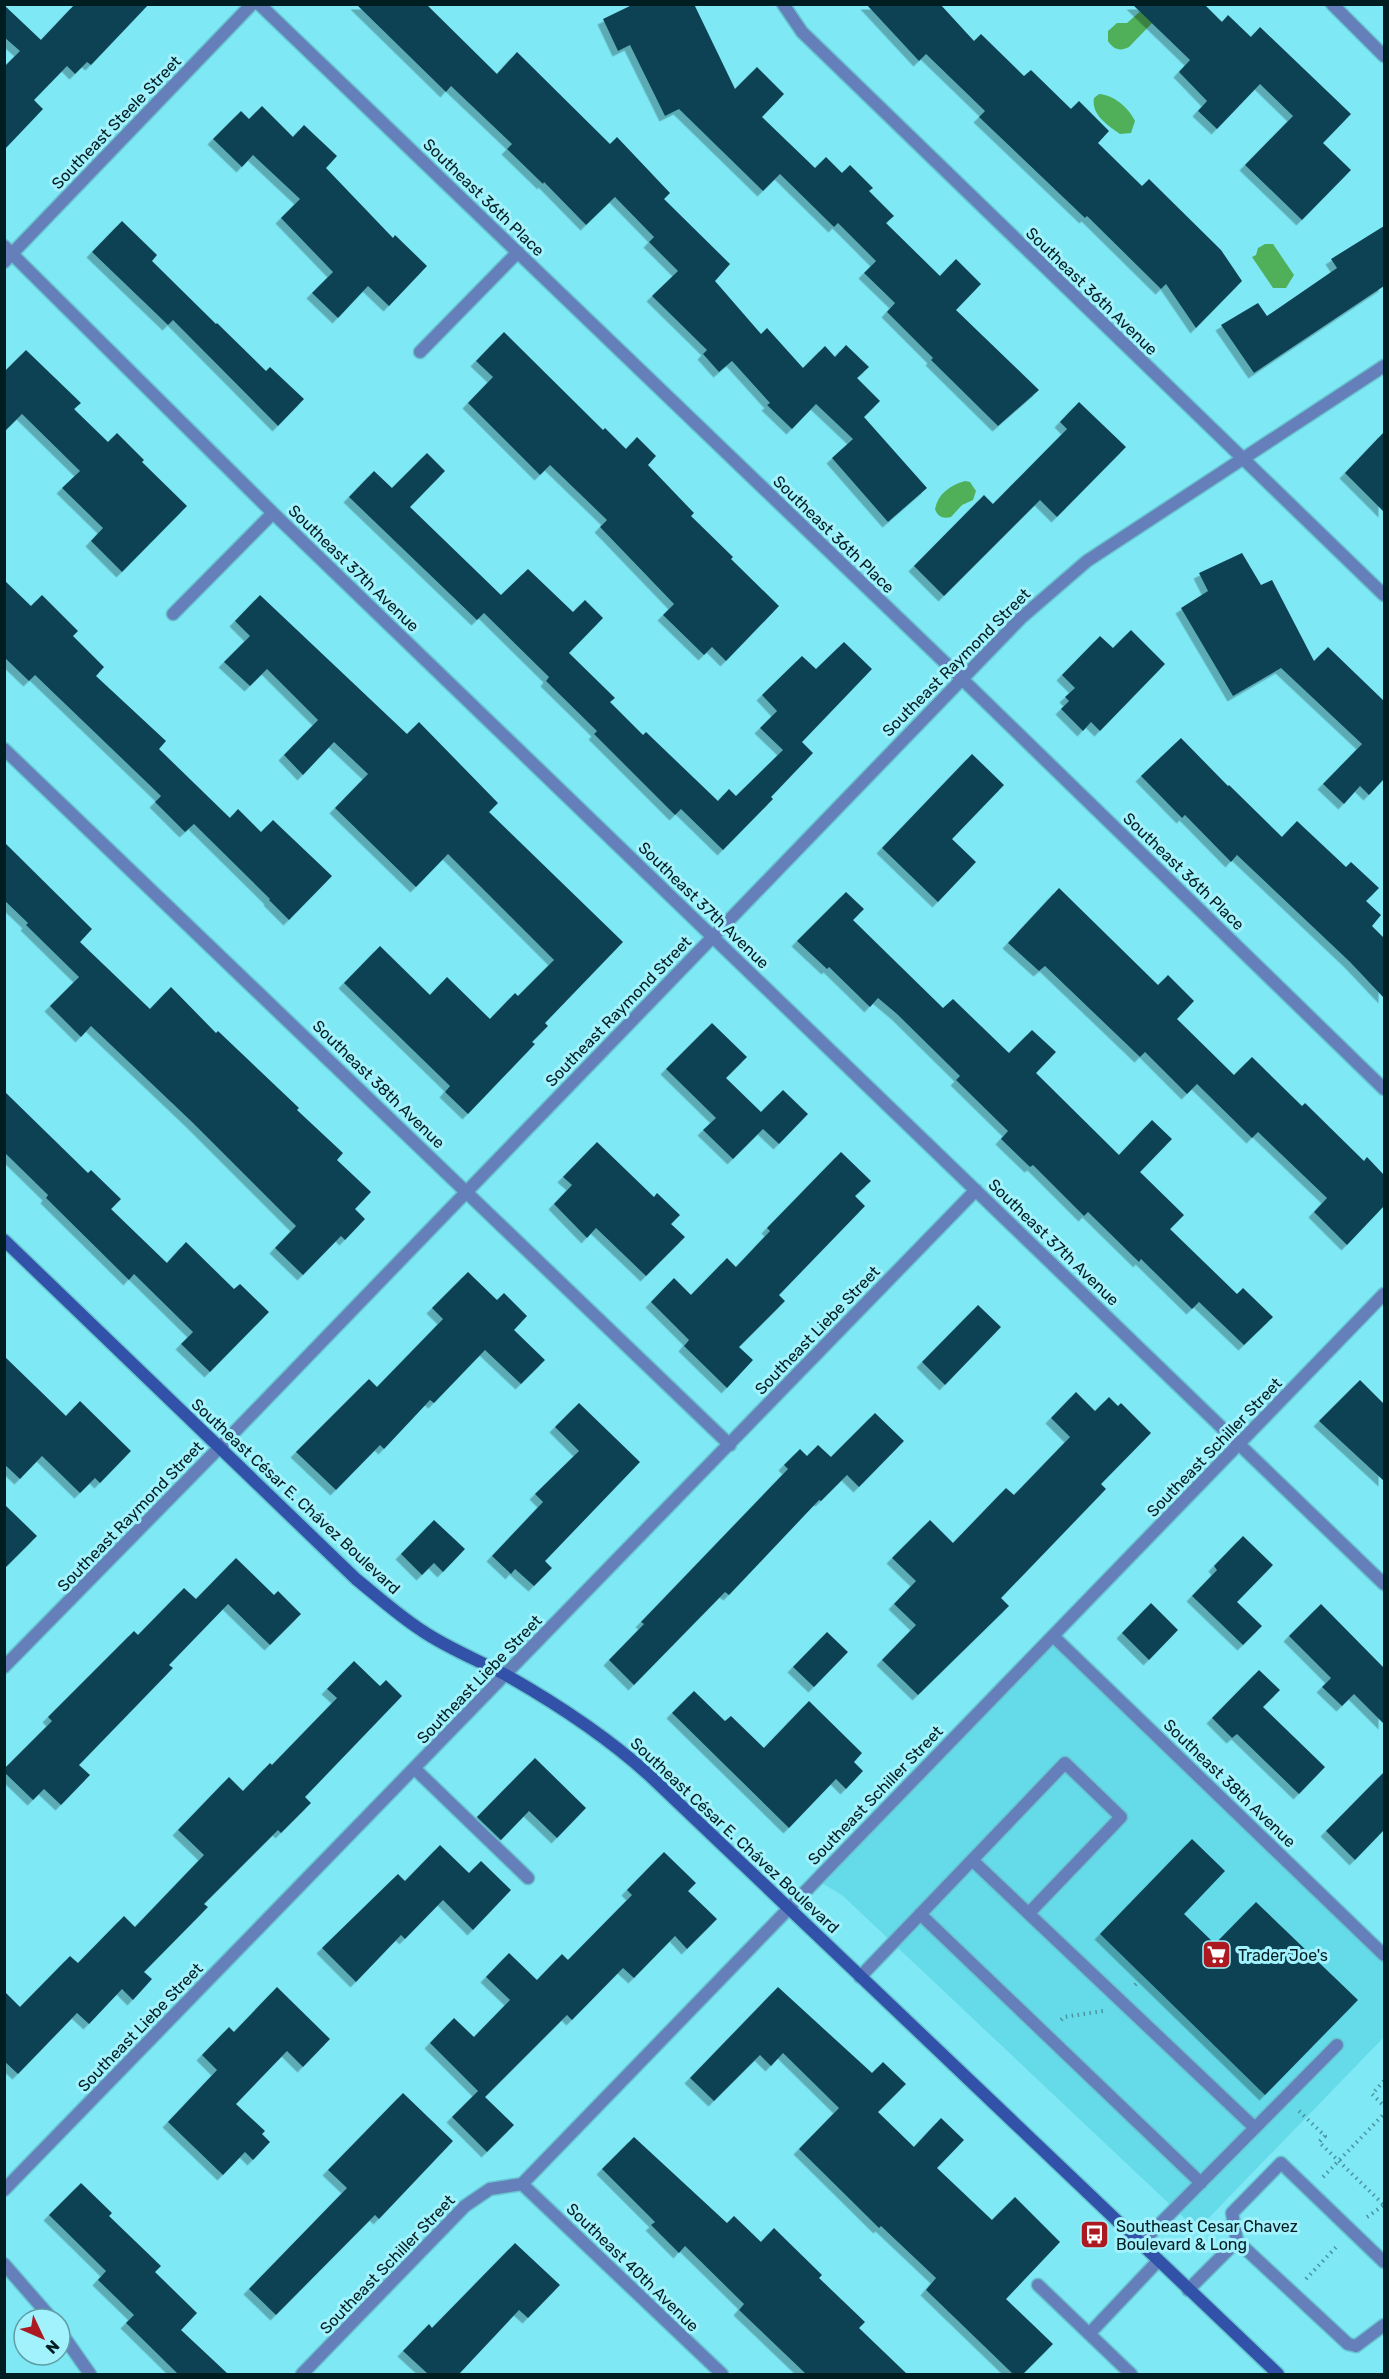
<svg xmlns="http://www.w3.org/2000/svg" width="1389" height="2379" font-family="Rubik,sans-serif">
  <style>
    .built { fill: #65dae8 }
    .water { fill: #50b05a }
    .building { fill: #114355; filter: url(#shadow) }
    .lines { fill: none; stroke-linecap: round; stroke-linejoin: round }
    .service-casing { stroke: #67c4cf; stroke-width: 15 }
    .minor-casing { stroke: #67c4cf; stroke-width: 15 }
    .tertiary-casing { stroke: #67c4cf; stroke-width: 15 }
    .secondary-casing { stroke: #67c4cf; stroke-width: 15 }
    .path { stroke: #4b959f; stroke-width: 4; stroke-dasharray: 1.5 4.5; stroke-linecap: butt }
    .service { stroke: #657fba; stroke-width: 12 }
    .minor { stroke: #657fba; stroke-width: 12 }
    .tertiary { stroke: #657fba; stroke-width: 12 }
    .secondary { stroke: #3252a9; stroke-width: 12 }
    .labels { text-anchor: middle; stroke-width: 6; stroke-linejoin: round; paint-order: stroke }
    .street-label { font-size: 16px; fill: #001e22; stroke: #a1f2fc }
    .poi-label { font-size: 16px; fill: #001e22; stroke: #a1f2fc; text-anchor: start }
  </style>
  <defs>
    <filter id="shadow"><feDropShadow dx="-5.5" dy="5.5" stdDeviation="0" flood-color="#0004"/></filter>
  </defs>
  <rect width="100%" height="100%" fill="#7ee8f5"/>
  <path class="built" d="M 1051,1643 L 1384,1961 L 1384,2037 L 1197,2230 L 842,1895 L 820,1882 Z"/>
  <path class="water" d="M 1144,8 L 1155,20 L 1129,47 C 1120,52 1113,49 1108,41 L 1108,31 L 1117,23 L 1127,23 Z
    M 1099,94 C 1114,95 1129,108 1135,121 L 1131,133 L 1120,134 C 1108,125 1091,115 1094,98 Z
    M 1265,244 L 1273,244 L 1294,275 L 1286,288 L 1273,288 L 1252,257 L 1256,255 L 1258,248 Z
    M 965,481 L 970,482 L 976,491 L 973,500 L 962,505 L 951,517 C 943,519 938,517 935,509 C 938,494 950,485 965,481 Z"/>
  <path class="building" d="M 75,4 L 149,4 L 91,65 L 87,62 L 75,74 L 67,66 L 34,100 L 43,109 L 4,150 L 4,67 L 20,51 L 4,37 L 4,5 L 41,40 Z
    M 356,4 L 426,4 L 497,74 L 517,52 L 610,144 L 617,137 L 670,193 L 664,199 L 730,264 L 715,281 L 761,334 L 767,328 L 803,368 L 825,346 L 835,357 L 846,345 L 869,367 L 857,378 L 880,401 L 864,417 L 927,488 L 888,522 L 832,458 L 853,439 L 816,404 L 792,429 L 767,405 L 770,403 L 732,361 L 719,372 L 703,354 L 707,350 L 652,296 L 678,271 L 649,242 L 654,237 L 615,197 L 586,225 L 544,182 L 543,184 L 507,149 L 512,144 L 451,86 L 446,92 Z
    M 634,4 L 694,4 L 735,89 L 757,67 L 784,94 L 762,117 L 815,168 L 826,157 L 842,173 L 850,165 L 873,188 L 869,191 L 894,216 L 886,223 L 940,276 L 956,259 L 981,284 L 956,310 L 1039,390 L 998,426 L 931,360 L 933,358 L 887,312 L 895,303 L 864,273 L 876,261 L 838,223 L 834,227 L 780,174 L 763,191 L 679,109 L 665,116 L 630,45 L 618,51 L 603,19 Z
    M 866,4 L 940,4 L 974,41 L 981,34 L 1024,76 L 1031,70 L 1071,109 L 1079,101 L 1109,131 L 1098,143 L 1142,186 L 1149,179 L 1221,250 L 1242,281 L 1196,328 L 1166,284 L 1161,289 L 1087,216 L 1085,218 L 979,117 L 985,111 L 926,54 L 919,61 Z
    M 1132,4 L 1204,4 L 1222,22 L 1228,15 L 1251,37 L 1260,27 L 1351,114 L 1323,143 L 1351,170 L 1302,220 L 1245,165 L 1293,116 L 1260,84 L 1217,129 L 1198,111 L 1207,101 L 1179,72 L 1190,60 Z
    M 262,106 L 293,137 L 304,125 L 337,156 L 326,168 L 393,238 L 395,235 L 427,266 L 389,306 L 368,286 L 338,318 L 312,293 L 333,272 L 281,218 L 300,199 L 253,155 L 242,167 L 213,139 L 241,111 L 249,119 Z
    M 122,221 L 157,255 L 152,261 L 216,324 L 217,323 L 266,371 L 270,367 L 304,399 L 278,426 L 173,320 L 168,325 L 92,252 Z
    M 1384,226 L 1384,286 L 1254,373 L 1221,325 L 1258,303 L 1267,316 L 1337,268 L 1331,259 Z
    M 504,332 L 603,430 L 605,428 L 626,449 L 637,437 L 656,456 L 648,465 L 694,513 L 691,516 L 733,557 L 731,559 L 779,606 L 726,661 L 712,647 L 704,655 L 663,615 L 674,604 L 600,527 L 607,520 L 550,465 L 540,475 L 468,403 L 493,377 L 476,361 Z
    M 26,350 L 81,403 L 74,409 L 108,442 L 117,433 L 144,460 L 142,462 L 187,506 L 122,572 L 91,541 L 103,528 L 62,488 L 80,471 L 22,414 L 4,432 L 4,372 Z
    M 1079,402 L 1126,447 L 1057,517 L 1040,500 L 944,596 L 914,566 L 984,495 L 993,504 L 1067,429 L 1060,422 Z
    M 1384,432 L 1384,512 L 1345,473 Z
    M 427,453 L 445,471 L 410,507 L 501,595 L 528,569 L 573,612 L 585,600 L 603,618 L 569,653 L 615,698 L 610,702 L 643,735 L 646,732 L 718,801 L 729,789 L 736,796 L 783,750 L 760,728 L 777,711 L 762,695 L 802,656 L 816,669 L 844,642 L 872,669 L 802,742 L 813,753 L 771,797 L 773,799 L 723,850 L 681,809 L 675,815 L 594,734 L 597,731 L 546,681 L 549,677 L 484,613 L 477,620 L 349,497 L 374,471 L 392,488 Z
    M 1242,553 L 1261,585 L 1272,580 L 1314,661 L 1328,647 L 1384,701 L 1384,779 L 1369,795 L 1360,786 L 1344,804 L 1323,784 L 1362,744 L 1281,668 L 1233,696 L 1181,608 L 1208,591 L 1199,573 Z
    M 4,580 L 31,606 L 42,595 L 78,631 L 73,636 L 104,667 L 96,676 L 166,741 L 159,749 L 230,818 L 238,809 L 261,832 L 273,820 L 332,876 L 289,920 L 269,900 L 270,899 L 194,824 L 185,832 L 155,802 L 161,796 L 35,675 L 29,681 L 4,657 Z
    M 260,595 L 407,734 L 419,722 L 498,803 L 489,812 L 623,942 L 545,1023 L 548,1026 L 532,1042 L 535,1044 L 468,1114 L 445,1092 L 450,1086 L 344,983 L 380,946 L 430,995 L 447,977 L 490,1019 L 515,993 L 518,996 L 554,960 L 448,854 L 416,887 L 335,808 L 368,774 L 334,742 L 303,775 L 284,755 L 318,720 L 267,669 L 250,686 L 224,662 L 250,636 L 235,621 Z
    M 1131,630 L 1165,664 L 1100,731 L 1091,722 L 1083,731 L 1061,709 L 1069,701 L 1065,697 L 1075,688 L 1062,675 L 1100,636 L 1113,648 Z
    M 1181,738 L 1228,786 L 1229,785 L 1282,837 L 1297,821 L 1346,867 L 1351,862 L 1379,888 L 1366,901 L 1381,915 L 1372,926 L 1384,938 L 1384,998 L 1350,962 L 1237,855 L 1231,862 L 1185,815 L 1182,818 L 1141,776 Z
    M 972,754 L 1004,785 L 952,839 L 976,862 L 938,902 L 882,848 Z
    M 4,842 L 92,929 L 80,942 L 150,1009 L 171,987 L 216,1033 L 218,1031 L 299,1108 L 297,1110 L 343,1153 L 337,1160 L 371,1192 L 355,1209 L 365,1219 L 345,1240 L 341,1236 L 303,1275 L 275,1248 L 296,1226 L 192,1122 L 91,1026 L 81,1037 L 50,1006 L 79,977 L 26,925 L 28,923 L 4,900 Z
    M 1059,888 L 1158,985 L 1168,975 L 1194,1001 L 1177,1019 L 1234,1075 L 1252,1057 L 1302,1106 L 1305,1103 L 1364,1161 L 1367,1157 L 1384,1175 L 1384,1206 L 1347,1245 L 1314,1212 L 1327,1198 L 1258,1132 L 1252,1138 L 1197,1084 L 1187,1094 L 1145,1052 L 1140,1057 L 1045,966 L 1039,971 L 1008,943 Z
    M 846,892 L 864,909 L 853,920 L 943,1008 L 953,999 L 1009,1053 L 1032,1030 L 1056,1052 L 1036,1073 L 1119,1155 L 1152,1120 L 1172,1139 L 1140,1172 L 1184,1215 L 1170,1229 L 1237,1294 L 1243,1288 L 1273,1317 L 1244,1345 L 1199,1302 L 1192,1309 L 1141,1259 L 1139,1262 L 1088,1212 L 1084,1216 L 1033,1165 L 1030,1167 L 1001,1139 L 1008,1131 L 956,1080 L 960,1076 L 897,1014 L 878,998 L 870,1007 L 829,967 L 827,969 L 797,941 Z
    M 712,1023 L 747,1057 L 726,1078 L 761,1112 L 783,1090 L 808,1114 L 779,1144 L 763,1129 L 733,1159 L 703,1130 L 716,1118 L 666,1069 Z
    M 4,1091 L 88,1173 L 91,1170 L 121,1199 L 111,1209 L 167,1263 L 186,1242 L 234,1289 L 240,1284 L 269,1312 L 210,1372 L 181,1344 L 193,1332 L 134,1274 L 129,1280 L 46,1198 L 48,1195 L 4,1152 Z
    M 597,1142 L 654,1197 L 657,1193 L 680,1215 L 671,1224 L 685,1237 L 646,1276 L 596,1228 L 587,1238 L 554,1204 L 572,1185 L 563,1177 Z
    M 841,1152 L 871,1181 L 855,1196 L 865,1206 L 779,1295 L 785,1301 L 739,1347 L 753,1360 L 727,1388 L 684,1346 L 689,1340 L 651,1302 L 674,1278 L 691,1295 L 727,1258 L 736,1267 L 770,1231 L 767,1228 Z
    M 468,1272 L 497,1300 L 504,1293 L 527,1316 L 514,1330 L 545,1360 L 521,1384 L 485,1350 L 434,1403 L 430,1400 L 384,1449 L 380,1445 L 336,1490 L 296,1452 L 369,1379 L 377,1387 L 443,1319 L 432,1308 Z
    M 978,1305 L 1001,1327 L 945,1385 L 922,1362 Z
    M 4,1356 L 66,1416 L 80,1401 L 131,1451 L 100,1483 L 95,1478 L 80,1493 L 42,1456 L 20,1479 L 4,1464 Z
    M 1360,1380 L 1384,1404 L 1384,1481 L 1319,1421 Z
    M 1076,1392 L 1095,1411 L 1109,1397 L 1118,1406 L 1121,1403 L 1151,1433 L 1101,1484 L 1106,1489 L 1001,1598 L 1009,1606 L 918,1695 L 882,1660 L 916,1625 L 894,1604 L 916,1581 L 892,1558 L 930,1520 L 953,1543 L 1006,1488 L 1014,1495 L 1070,1437 L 1051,1418 Z
    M 579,1403 L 640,1462 L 545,1561 L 552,1568 L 534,1586 L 515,1569 L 511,1574 L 492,1556 L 543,1502 L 535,1494 L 579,1451 L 555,1427 Z
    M 875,1413 L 904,1441 L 859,1487 L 847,1475 L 821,1501 L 819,1500 L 729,1595 L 725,1592 L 634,1685 L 609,1660 L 644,1624 L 641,1622 L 788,1469 L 784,1465 L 800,1449 L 807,1456 L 818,1445 L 831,1457 Z
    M 4,1504 L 37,1536 L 4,1569 Z
    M 434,1520 L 465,1549 L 443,1572 L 434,1563 L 422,1575 L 401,1554 Z
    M 1243,1536 L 1273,1565 L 1237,1602 L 1262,1626 L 1243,1645 L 1192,1596 L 1217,1570 L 1214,1566 Z
    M 236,1558 L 274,1595 L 278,1591 L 301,1614 L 270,1645 L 228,1604 L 169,1665 L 173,1668 L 79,1765 L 90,1775 L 61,1805 L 44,1789 L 33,1800 L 4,1772 L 4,1769 L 52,1721 L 48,1717 L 134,1631 L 138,1635 L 184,1588 L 196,1599 Z
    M 1151,1603 L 1178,1630 L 1149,1660 L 1122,1633 Z
    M 1321,1604 L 1384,1668 L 1384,1724 L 1354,1694 L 1342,1706 L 1322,1687 L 1331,1678 L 1289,1636 Z
    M 827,1632 L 848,1652 L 814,1687 L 793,1667 Z
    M 354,1661 L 380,1686 L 386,1680 L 402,1696 L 305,1797 L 311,1803 L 281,1833 L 278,1830 L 204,1904 L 208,1907 L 144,1972 L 152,1979 L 133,2000 L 122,1989 L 89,2024 L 77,2013 L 18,2074 L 4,2061 L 4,1991 L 20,2007 L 70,1956 L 78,1963 L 124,1916 L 135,1927 L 204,1855 L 178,1830 L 229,1777 L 243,1791 L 270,1763 L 272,1765 L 337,1698 L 327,1689 Z
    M 1259,1670 L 1280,1690 L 1263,1707 L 1325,1767 L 1299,1794 L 1237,1734 L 1232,1738 L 1212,1718 Z
    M 694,1691 L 725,1721 L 731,1716 L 764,1748 L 809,1701 L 862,1753 L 854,1762 L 863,1771 L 846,1789 L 836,1779 L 789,1828 L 672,1713 Z
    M 535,1758 L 586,1808 L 557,1838 L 529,1811 L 501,1840 L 477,1817 Z
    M 1384,1772 L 1384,1830 L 1355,1860 L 1326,1831 Z
    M 1192,1839 L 1225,1871 L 1184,1914 L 1215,1944 L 1256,1902 L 1358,2000 L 1265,2095 L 1100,1934 Z
    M 440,1845 L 469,1873 L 481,1861 L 511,1890 L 473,1930 L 443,1900 L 405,1939 L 401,1935 L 356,1982 L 322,1948 L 398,1874 L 405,1881 Z
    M 664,1852 L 696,1883 L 688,1891 L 717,1919 L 687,1949 L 675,1936 L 634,1978 L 623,1968 L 572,2020 L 567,2015 L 485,2097 L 514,2125 L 487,2152 L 452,2117 L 478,2091 L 430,2043 L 454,2018 L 474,2037 L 510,2000 L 486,1977 L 509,1953 L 537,1980 L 562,1954 L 568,1960 L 632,1895 L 627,1890 Z
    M 277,1987 L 330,2039 L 303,2067 L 287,2051 L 236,2104 L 265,2131 L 262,2134 L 270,2142 L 253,2160 L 245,2152 L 223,2175 L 168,2122 L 217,2070 L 202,2055 L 229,2027 L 234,2032 Z
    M 778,1987 L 872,2073 L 883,2062 L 906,2084 L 878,2112 L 914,2147 L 941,2118 L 964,2140 L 937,2168 L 992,2220 L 1015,2197 L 1060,2242 L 1006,2299 L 1053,2344 L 1023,2374 L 1013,2374 L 926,2290 L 936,2278 L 881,2226 L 879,2228 L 799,2149 L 839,2108 L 783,2053 L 771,2066 L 760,2055 L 714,2101 L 690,2078 Z
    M 403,2093 L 453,2141 L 379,2219 L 375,2215 L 276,2315 L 249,2289 L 347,2188 L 328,2170 Z
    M 634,2137 L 727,2223 L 734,2216 L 761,2242 L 774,2228 L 822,2275 L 819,2278 L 865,2322 L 859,2328 L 907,2374 L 806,2374 L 739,2310 L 744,2304 L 685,2246 L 679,2253 L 651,2225 L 655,2222 L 602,2169 Z
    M 81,2183 L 112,2213 L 109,2216 L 161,2266 L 155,2272 L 197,2313 L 181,2330 L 228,2374 L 178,2374 L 126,2323 L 134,2315 L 98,2280 L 106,2271 L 49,2215 Z
    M 515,2243 L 560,2285 L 528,2318 L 519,2310 L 459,2374 L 428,2374 L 403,2351 L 429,2324 L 432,2328 Z"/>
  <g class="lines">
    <defs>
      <path id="service" d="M 415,1769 L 528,1878
        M 972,1860 L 1255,2128
        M 920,1914 L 1201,2183
        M 860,1977 L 1065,1763 L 1121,1817 L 1029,1913
        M 1140,2244 L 1337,2045
        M 1384,2262 L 1281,2163 L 1232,2213 L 1237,2241 L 1348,2344 L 1356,2346 L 1384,2325
        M 1038,2285 L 1131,2374
        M 1188,2290 L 1237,2241
        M 1089,2334 L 1158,2261"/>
      <path id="minor" d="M 259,4 L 961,678 L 1384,1089
        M 783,4 L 802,32 L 1384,595
        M 1332,4 L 1384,56
        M 4,246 L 273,513 L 1384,1584
        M 420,352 L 518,252
        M 173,614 L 273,513
        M 4,749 L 730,1445
        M 1053,1636 L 1384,1955
        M 4,1667 L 219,1448 L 1021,618 L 1087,561 L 1384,366
        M 522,2184 L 722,2374
        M 4,2190 L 976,1190
        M 302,2374 L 465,2206 L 490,2189 L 522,2184 L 1384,1294"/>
      <path id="tertiary" d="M 4,262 L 252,4
        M 4,2264 L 52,2319
        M 60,2331 L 90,2374"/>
      <path id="secondary" d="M 4,1240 L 356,1579 C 377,1596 398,1615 421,1630 C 447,1648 478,1660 506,1675 C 557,1704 606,1736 649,1775 L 1278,2374"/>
    </defs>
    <use href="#service" class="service-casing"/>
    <use href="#minor" class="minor-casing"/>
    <use href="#tertiary" class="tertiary-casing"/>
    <use href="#secondary" class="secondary-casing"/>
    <path class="path" d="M 1135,1985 L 1143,1976
      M 1061,2020 L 1064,2017 L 1103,2011
      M 1384,2081 L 1372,2094 L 1384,2106
      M 1299,2111 L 1325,2136 L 1319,2142 L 1384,2205
      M 1323,2177 L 1384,2114
      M 1367,2217 L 1384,2205
      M 1306,2279 L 1338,2245"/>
    <use href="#service" class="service"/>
    <use href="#minor" class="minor"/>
    <use href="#tertiary" class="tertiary"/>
    <use href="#secondary" class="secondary"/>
  </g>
  <defs>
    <symbol id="supermarket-square" viewBox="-11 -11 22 22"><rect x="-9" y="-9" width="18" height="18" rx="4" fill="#ac1920" stroke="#a1f2fc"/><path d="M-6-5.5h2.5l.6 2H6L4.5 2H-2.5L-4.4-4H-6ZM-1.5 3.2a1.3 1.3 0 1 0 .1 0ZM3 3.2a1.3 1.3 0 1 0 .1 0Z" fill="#fff"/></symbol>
    <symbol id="bus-square" viewBox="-11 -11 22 22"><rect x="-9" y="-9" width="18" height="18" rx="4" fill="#ac1920" stroke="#a1f2fc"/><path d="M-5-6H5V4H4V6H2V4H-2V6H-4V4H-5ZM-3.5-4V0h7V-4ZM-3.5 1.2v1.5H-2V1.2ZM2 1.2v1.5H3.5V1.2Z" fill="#fff"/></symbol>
  </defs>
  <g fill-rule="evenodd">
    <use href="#supermarket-square" x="1200" y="1938" width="33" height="33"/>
    <use href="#bus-square" x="1078" y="2218" width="33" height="33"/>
  </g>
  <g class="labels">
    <g class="street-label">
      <text transform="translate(116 122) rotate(-46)" y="6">Southeast Steele Street</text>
      <text transform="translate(484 197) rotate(44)" y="6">Southeast 36th Place</text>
      <text transform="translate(1092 291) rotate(44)" y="6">Southeast 36th Avenue</text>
      <text transform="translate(834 534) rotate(44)" y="6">Southeast 36th Place</text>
      <text transform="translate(354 568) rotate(44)" y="6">Southeast 37th Avenue</text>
      <text transform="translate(956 662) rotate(-45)" y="6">Southeast Raymond Street</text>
      <text transform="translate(1184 871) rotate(44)" y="6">Southeast 36th Place</text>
      <text transform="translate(704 905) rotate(44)" y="6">Southeast 37th Avenue</text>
      <text transform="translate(618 1011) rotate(-46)" y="6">Southeast Raymond Street</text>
      <text transform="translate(379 1084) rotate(44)" y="6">Southeast 38th Avenue</text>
      <text transform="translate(1054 1242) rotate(44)" y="6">Southeast 37th Avenue</text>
      <text transform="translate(817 1330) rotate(-46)" y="6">Southeast Liebe Street</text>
      <text transform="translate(1214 1447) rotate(-46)" y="6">Southeast Schiller Street</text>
      <text transform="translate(296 1496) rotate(43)" y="6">Southeast César E. Chávez Boulevard</text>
      <text transform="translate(130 1516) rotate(-46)" y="6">Southeast Raymond Street</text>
      <text transform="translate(479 1679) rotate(-46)" y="6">Southeast Liebe Street</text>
      <text transform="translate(1230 1783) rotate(44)" y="6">Southeast 38th Avenue</text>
      <text transform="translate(875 1795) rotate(-46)" y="6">Southeast Schiller Street</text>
      <text transform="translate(735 1835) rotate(43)" y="6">Southeast César E. Chávez Boulevard</text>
      <text transform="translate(140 2027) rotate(-46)" y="6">Southeast Liebe Street</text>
      <text transform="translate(387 2264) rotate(-46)" y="6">Southeast Schiller Street</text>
      <text transform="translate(633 2267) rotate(44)" y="6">Southeast 40th Avenue</text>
    </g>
    <g class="poi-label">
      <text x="1238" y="1961">Trader Joe's</text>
      <text x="1116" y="2232">Southeast Cesar Chavez<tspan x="1116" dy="18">Boulevard &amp; Long</tspan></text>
    </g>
  </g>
  <rect width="1389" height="2379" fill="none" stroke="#001e22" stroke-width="12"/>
  <g transform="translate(42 2337) rotate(134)"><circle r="28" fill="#a1f2fc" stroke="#619da5" stroke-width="1.5"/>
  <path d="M0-4.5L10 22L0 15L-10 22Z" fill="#ac1920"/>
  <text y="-9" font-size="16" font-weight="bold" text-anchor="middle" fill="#001e22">N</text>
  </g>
</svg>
